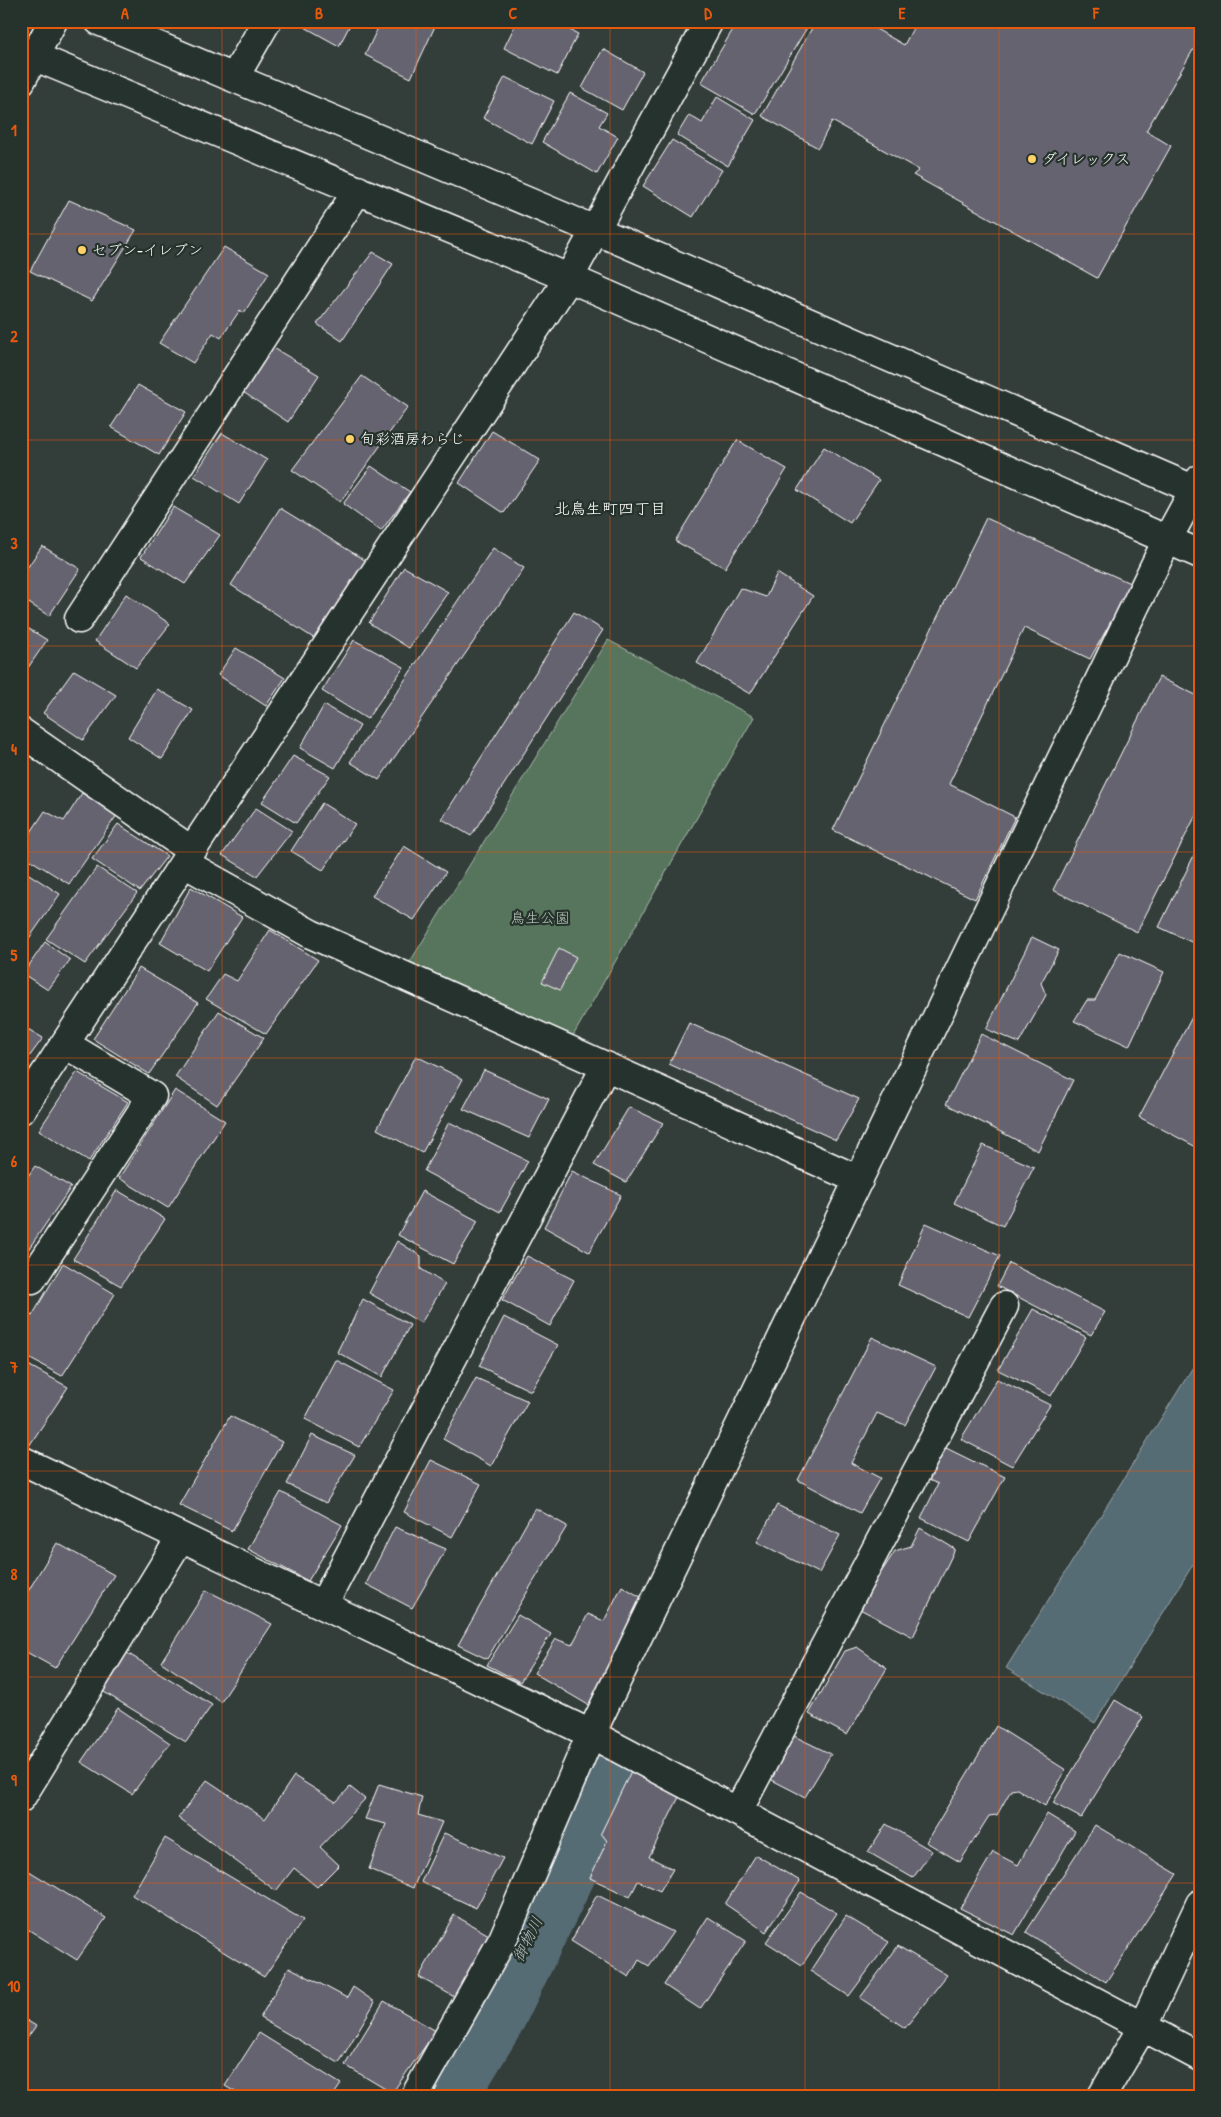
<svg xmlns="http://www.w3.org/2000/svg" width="1221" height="2117" font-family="'Patrick Hand','Klee One',sans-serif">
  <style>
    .green { fill: #56745c; stroke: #aabaae }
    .water { fill: #566c74; stroke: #9aa7ac }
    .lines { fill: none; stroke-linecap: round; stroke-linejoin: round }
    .river { stroke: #566c74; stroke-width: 72 }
    .building { fill: #66646f; stroke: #fff }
    .minor-casing { stroke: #fff; stroke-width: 31 }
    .minor { stroke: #26332d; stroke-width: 28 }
    .grid { fill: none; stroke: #e8590c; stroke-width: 1; stroke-opacity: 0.55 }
    .poi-dot { fill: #ffd166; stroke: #26332d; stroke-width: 2 }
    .labels { text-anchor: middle; stroke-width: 4.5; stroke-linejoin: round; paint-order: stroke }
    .poi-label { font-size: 15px; fill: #fff; stroke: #26332d; text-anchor: start }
    .park-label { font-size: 15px; fill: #b3c0b6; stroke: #26332d }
    .neighbourhood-label { font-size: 16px; fill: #fff; stroke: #26332d }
    .water-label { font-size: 16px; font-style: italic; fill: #b3bdc0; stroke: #26332d }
    .neatline { fill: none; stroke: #e8590c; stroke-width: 2 }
    .grid-label { font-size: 16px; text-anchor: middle; font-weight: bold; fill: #e8590c }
  </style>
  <rect width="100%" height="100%" fill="#333d3a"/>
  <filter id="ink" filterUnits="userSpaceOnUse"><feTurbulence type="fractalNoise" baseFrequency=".02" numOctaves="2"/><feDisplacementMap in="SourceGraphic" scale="10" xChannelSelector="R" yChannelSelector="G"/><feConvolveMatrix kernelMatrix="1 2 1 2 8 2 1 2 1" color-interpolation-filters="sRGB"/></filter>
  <g filter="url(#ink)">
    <path class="green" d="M 608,640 L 754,717 L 573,1036 L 408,965 Z"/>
    <path class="water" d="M 1193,1367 L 1200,1371 L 1200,1553 L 1095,1723 L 1006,1668 Z"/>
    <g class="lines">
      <path class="river" d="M 441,2096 L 490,2015 L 605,1779"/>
    </g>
    <path class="building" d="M 303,21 L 352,21 L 339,46 L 301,25 Z
      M 381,21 L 437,22 L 411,78 L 365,55 Z
      M 517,21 L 552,21 L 578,34 L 557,75 L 504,48 Z
      M 738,21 L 811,21 L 755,114 L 701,83 Z
      M 816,21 L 862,21 L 904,45 L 917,21 L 1200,21 L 1200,50 L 1193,50 L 1146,131 L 1171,146 L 1097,278 L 913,175 L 919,170 L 832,121 L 818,148 L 762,116 Z
      M 603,49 L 643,72 L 622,110 L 582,88 Z
      M 505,77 L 554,101 L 532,144 L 483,118 Z
      M 570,93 L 607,113 L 599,126 L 618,137 L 597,174 L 542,142 Z
      M 717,97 L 755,120 L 728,166 L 677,135 L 689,115 L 702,123 Z
      M 672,140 L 722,170 L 693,217 L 643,186 Z
      M 69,200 L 136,230 L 92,301 L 30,271 Z
      M 224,247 L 269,273 L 244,313 L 240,310 L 221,338 L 213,333 L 193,363 L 159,343 Z
      M 373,252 L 393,264 L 342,341 L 317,324 Z
      M 272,347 L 319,375 L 288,422 L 243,392 Z
      M 362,376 L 408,407 L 340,502 L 292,470 Z
      M 138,385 L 186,412 L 159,455 L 111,427 Z
      M 21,398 L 27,401 L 21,411 Z
      M 492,431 L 540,460 L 504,513 L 459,483 Z
      M 222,433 L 267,460 L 239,504 L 194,476 Z
      M 737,440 L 787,469 L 725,568 L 675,541 Z
      M 824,447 L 879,480 L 850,523 L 797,490 Z
      M 371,466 L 410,492 L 381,531 L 343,504 Z
      M 173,507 L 220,535 L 185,584 L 141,557 Z
      M 280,508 L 368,562 L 315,639 L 231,585 Z
      M 986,518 L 1132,584 L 1090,659 L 1024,628 L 949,784 L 1015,817 L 975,899 L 833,830 Z
      M 42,546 L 80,569 L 49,616 L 21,598 L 21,577 Z
      M 493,548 L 524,568 L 379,780 L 350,762 Z
      M 404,567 L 448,592 L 409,648 L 369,623 Z
      M 777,573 L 813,596 L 750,694 L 697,663 L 740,588 L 766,597 Z
      M 126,594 L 170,624 L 136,668 L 95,641 Z
      M 574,612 L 603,630 L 471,836 L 442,819 Z
      M 21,624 L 47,640 L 21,678 Z
      M 354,640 L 404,667 L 367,719 L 322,691 Z
      M 236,648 L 285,678 L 266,706 L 218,675 Z
      M 74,670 L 116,695 L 83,740 L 43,713 Z
      M 1159,677 L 1200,697 L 1200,807 L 1137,932 L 1053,890 Z
      M 157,689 L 193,710 L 162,759 L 128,737 Z
      M 324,705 L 360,726 L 335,768 L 300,748 Z
      M 293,756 L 330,776 L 296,823 L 262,802 Z
      M 82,793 L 117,815 L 69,884 L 21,854 L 21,847 L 45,811 L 64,821 Z
      M 322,803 L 355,824 L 323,870 L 291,851 Z
      M 256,808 L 292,831 L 257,876 L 222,855 Z
      M 118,824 L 167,856 L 140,891 L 92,859 Z
      M 1200,843 L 1200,946 L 1159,927 Z
      M 404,846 L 446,872 L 414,920 L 372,896 Z
      M 97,867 L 137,893 L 85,964 L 46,939 Z
      M 21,869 L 60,894 L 23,947 L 21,946 Z
      M 191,887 L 242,917 L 207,971 L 160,943 Z
      M 270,930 L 318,960 L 266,1034 L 206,999 L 223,974 L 237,981 Z
      M 1032,937 L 1059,950 L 1041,983 L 1046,995 L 1019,1043 L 986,1029 Z
      M 45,942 L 70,960 L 48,990 L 23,974 Z
      M 559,948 L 576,957 L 560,990 L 542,982 Z
      M 1120,952 L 1164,972 L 1129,1046 L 1074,1021 L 1087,1000 L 1095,1000 Z
      M 139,968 L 198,1003 L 149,1074 L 93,1039 Z
      M 1200,1002 L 1200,1149 L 1139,1117 Z
      M 219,1011 L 264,1038 L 217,1105 L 175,1077 Z
      M 689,1023 L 859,1099 L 836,1140 L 669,1064 Z
      M 21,1025 L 43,1038 L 21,1068 Z
      M 981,1034 L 1073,1080 L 1038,1151 L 946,1104 Z
      M 416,1056 L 463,1079 L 422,1153 L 377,1129 Z
      M 484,1070 L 549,1099 L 529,1138 L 463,1109 Z
      M 77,1072 L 128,1102 L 89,1161 L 39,1130 Z
      M 175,1090 L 225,1121 L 168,1208 L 119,1178 Z
      M 629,1107 L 663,1123 L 626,1182 L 594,1165 Z
      M 449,1122 L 528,1161 L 500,1212 L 424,1171 Z
      M 983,1145 L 1034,1167 L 1003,1226 L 954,1203 Z
      M 35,1166 L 71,1187 L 23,1257 L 21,1256 L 21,1186 Z
      M 572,1171 L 621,1195 L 589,1252 L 544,1227 Z
      M 117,1190 L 165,1219 L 121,1286 L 73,1259 Z
      M 422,1191 L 478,1221 L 453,1264 L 398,1235 Z
      M 926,1223 L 1000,1256 L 968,1317 L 898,1285 Z
      M 397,1241 L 421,1256 L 421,1269 L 445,1284 L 421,1323 L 369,1293 Z
      M 527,1256 L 574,1280 L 550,1326 L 502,1300 Z
      M 63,1263 L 115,1294 L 62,1376 L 21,1354 L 21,1311 L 32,1316 Z
      M 1009,1263 L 1105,1312 L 1091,1335 L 997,1286 Z
      M 363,1299 L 410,1325 L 382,1377 L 337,1352 Z
      M 1033,1309 L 1086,1337 L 1051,1396 L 998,1370 Z
      M 504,1317 L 558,1345 L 531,1391 L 479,1366 Z
      M 872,1337 L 936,1367 L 905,1425 L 877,1413 L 851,1463 L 880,1478 L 860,1513 L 798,1480 Z
      M 336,1360 L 394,1390 L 359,1447 L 305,1419 Z
      M 21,1361 L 68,1387 L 29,1446 L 21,1441 Z
      M 476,1378 L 528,1401 L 491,1466 L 443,1439 Z
      M 997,1379 L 1050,1405 L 1012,1466 L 961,1439 Z
      M 230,1416 L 282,1442 L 232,1531 L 179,1505 Z
      M 312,1435 L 355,1455 L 326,1503 L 287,1484 Z
      M 940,1445 L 1005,1477 L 969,1542 L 921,1518 L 938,1484 L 922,1477 Z
      M 431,1460 L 481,1484 L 452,1537 L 404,1512 Z
      M 281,1492 L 342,1525 L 308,1581 L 248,1549 Z
      M 777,1505 L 840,1535 L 819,1573 L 757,1542 Z
      M 535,1508 L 567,1526 L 487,1659 L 458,1645 Z
      M 395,1527 L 446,1549 L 412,1608 L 366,1584 Z
      M 920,1528 L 955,1549 L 913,1637 L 858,1608 L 895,1551 L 911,1546 Z
      M 57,1543 L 114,1575 L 55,1668 L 21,1649 L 21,1603 Z
      M 622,1586 L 649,1602 L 590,1706 L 534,1673 L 556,1639 L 572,1645 L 588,1614 L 604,1621 Z
      M 206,1590 L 272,1624 L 221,1702 L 161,1662 Z
      M 518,1615 L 551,1634 L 520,1682 L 487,1665 Z
      M 857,1647 L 887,1668 L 847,1735 L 809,1714 L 845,1651 Z
      M 119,1648 L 212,1705 L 186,1742 L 94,1686 Z
      M 1115,1700 L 1143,1717 L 1081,1818 L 1053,1803 Z
      M 118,1708 L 170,1743 L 132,1794 L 81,1762 Z
      M 996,1726 L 1066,1770 L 1045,1806 L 1017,1789 L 1011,1790 L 997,1815 L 989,1816 L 960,1862 L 926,1842 Z
      M 794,1736 L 831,1754 L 805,1797 L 770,1779 Z
      M 633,1767 L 682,1791 L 649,1857 L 673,1869 L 660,1891 L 638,1881 L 630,1897 L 590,1878 L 607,1841 L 601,1833 Z
      M 294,1776 L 336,1802 L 350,1787 L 365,1799 L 320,1847 L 339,1865 L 317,1887 L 294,1868 L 276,1891 L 178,1818 L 207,1780 L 265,1819 Z
      M 379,1784 L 422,1797 L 418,1815 L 442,1822 L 413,1888 L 369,1869 L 386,1824 L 365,1819 Z
      M 1047,1814 L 1075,1831 L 1014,1935 L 960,1908 L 993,1852 L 1018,1865 Z
      M 886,1824 L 932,1851 L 913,1878 L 868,1852 Z
      M 1095,1825 L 1177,1874 L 1106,1982 L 1026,1932 Z
      M 444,1833 L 503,1858 L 476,1908 L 421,1882 Z
      M 165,1838 L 303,1920 L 264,1977 L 132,1895 Z
      M 756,1855 L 800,1881 L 766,1932 L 725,1904 Z
      M 21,1866 L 106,1918 L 77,1960 L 21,1925 Z
      M 801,1892 L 837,1913 L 802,1965 L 766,1942 Z
      M 597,1895 L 673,1932 L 649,1966 L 639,1960 L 629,1977 L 571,1941 Z
      M 454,1915 L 496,1939 L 458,1999 L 419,1977 Z
      M 846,1916 L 889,1942 L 849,1996 L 810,1971 Z
      M 708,1917 L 746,1941 L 700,2009 L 664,1985 Z
      M 898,1946 L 947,1975 L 905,2028 L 860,1998 Z
      M 289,1967 L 347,1998 L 353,1987 L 375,2002 L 339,2063 L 260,2018 Z
      M 384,2001 L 436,2031 L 392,2093 L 345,2065 Z
      M 21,2017 L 36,2026 L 21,2046 Z
      M 259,2033 L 341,2084 L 333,2096 L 242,2096 L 225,2086 Z"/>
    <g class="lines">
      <defs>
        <path id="minor" d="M 99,21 L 595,230 L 1200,492
          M 21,51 L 569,278 L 1200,554
          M 234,78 L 267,21
          M 21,81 L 53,21
          M 79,619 L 358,190
          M 21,732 L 192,851
          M 184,863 L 311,934 L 859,1180
          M 21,1110 L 569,278 L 709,21
          M 21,1274 L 32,1279 L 152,1096 L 65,1044
          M 21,1460 L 591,1734 L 1200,2057
          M 323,1605 L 606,1066
          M 21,1798 L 181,1537
          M 738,1811 L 1004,1306
          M 415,2096 L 503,1939 L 591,1734 L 1167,540 L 1200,479
          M 1102,2096 L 1143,2026 L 1200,1904"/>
      </defs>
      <use href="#minor" class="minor-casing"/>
      <use href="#minor" class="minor"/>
    </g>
  </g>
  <path class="grid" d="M 222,21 L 222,2096M 416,21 L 416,2096M 610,21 L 610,2096M 805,21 L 805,2096M 999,21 L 999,2096M 21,234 L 1200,234M 21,440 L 1200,440M 21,646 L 1200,646M 21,852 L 1200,852M 21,1058 L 1200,1058M 21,1265 L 1200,1265M 21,1471 L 1200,1471M 21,1677 L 1200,1677M 21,1883 L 1200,1883"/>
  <g class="poi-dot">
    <circle cx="1032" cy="159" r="5"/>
    <circle cx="82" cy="250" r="5"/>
    <circle cx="350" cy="439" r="5"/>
  </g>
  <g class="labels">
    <g class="poi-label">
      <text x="1042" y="164">ダイレックス</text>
      <text x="92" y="255">セブン-イレブン</text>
      <text x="360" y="444">旬彩酒房わらじ</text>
    </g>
    <g class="park-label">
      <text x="540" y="923">鳥生公園</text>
    </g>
    <g class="neighbourhood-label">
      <text x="610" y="514">北鳥生町四丁目</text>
    </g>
    <g class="water-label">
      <text transform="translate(527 1939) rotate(-64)" y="6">御物川</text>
    </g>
  </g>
  <rect width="1221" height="2117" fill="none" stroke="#26332d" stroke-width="55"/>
  <rect x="28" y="28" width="1166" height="2062" class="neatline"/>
  <g class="grid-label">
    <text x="125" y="19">A</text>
    <text x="319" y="19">B</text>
    <text x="513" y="19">C</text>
    <text x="708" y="19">D</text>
    <text x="902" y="19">E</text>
    <text x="1096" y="19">F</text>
    <text x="14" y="136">1</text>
    <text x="14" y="342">2</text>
    <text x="14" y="549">3</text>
    <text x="14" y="755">4</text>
    <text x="14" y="961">5</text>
    <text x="14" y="1167">6</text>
    <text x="14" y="1373">7</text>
    <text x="14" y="1580">8</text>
    <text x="14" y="1786">9</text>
    <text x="14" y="1992">10</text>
  </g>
</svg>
